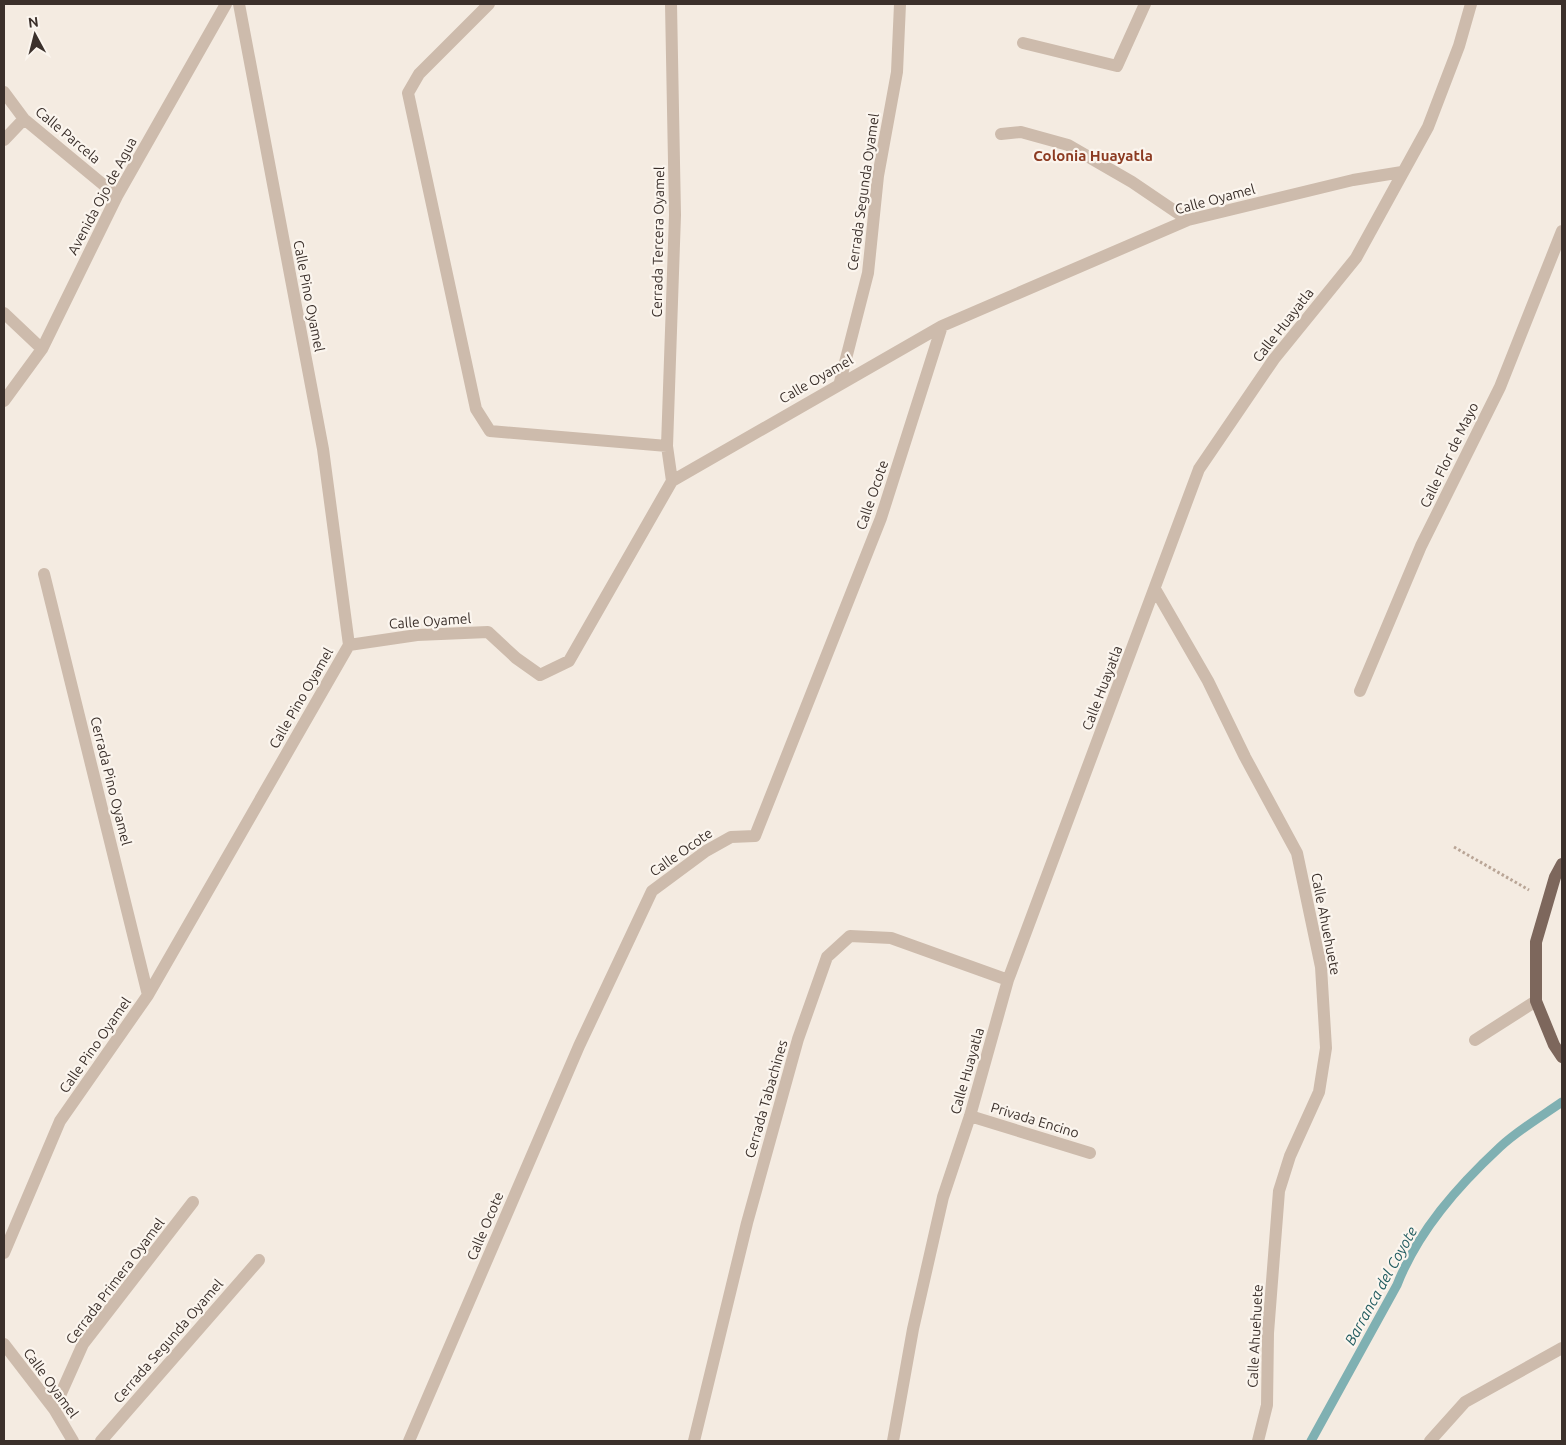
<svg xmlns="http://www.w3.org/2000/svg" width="1566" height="1445" font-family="Ubuntu,sans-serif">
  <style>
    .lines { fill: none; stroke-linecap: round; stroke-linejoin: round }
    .stream { stroke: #7fb0b2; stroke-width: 9 }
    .path { stroke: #b9a596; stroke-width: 3; stroke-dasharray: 2.5 2.5; stroke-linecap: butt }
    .minor { stroke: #cdbbac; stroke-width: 12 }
    .major { stroke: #7d675c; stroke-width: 12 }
    .labels { text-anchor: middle; stroke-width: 4.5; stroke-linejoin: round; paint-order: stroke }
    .street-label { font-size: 14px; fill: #3b302b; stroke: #fbf5ee }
    .neighbourhood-label { font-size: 15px; font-weight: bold; fill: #8c3b22; stroke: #fbf5ee }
    .water-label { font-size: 15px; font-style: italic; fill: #1f5a5e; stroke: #fbf5ee }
  </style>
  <rect width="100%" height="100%" fill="#f4ebe1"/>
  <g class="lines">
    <path class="stream" d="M 1311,1441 L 1397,1285 C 1418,1231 1458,1186 1500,1147 C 1518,1130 1542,1116 1562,1102"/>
    <path class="path" d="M 1454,847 L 1529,890"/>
    <path class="minor" d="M 489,4 L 419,74 L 408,93 L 476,409 L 490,431 L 667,446
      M 671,4 L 675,215 L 667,446 L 672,481
      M 1023,43 L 1117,66 L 1145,4
      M 4,92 L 24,119 L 117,196
      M 1001,134 L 1021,132 L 1068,145 L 1132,182 L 1188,220
      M 4,140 L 24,119
      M 4,313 L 42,349
      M 840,382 L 868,273 L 878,176 L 897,72 L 900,4
      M 4,401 L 42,349 L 117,196 L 226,4
      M 44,574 L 148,995
      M 1155,589 L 1208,681 L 1245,757 L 1297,853 L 1321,967 L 1326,1048 L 1319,1092 L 1290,1156 L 1279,1191 L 1268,1333 L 1267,1405 L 1258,1441
      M 349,645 L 417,635 L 488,632 L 516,658 L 540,675 L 569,661 L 672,481 L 942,326 L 1188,220 L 1353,180 L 1402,172
      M 1360,691 L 1421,546 L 1500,387 L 1562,231
      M 1475,1040 L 1536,1001
      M 970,1116 L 1090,1153
      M 4,1253 L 60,1121 L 148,995 L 349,645 L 323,449 L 239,4
      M 4,1344 L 54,1409 L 73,1441
      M 54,1409 L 83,1344 L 193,1202
      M 101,1441 L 259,1260
      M 409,1441 L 579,1046 L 652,891 L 706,851 L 731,837 L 755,836 L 881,518 L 942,326
      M 694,1441 L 747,1223 L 798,1039 L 827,957 L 850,936 L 891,938 L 1008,980
      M 893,1441 L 913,1329 L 943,1197 L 970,1116 L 1008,980 L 1199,469 L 1274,359 L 1356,258 L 1428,127 L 1459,46 L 1471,4
      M 1430,1441 L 1465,1402 L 1562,1348"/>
    <path class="major" d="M 1562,864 L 1555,877 L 1536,942 L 1536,1001 L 1554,1045 L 1562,1057"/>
  </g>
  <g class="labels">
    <g class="street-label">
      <text transform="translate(68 135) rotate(40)" y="5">Calle Parcela</text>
      <text transform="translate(863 192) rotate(-82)" y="5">Cerrada Segunda Oyamel</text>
      <text transform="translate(102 196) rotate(-62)" y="5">Avenida Ojo de Agua</text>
      <text transform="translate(1215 199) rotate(-15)" y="5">Calle Oyamel</text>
      <text transform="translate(658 242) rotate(-89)" y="5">Cerrada Tercera Oyamel</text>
      <text transform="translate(309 296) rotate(79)" y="5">Calle Pino Oyamel</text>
      <text transform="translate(1283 325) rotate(-52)" y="5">Calle Huayatla</text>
      <text transform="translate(816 379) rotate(-30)" y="5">Calle Oyamel</text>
      <text transform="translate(1449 455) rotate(-64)" y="5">Calle Flor de Mayo</text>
      <text transform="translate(872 495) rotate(-71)" y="5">Calle Ocote</text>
      <text transform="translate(430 621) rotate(-4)" y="5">Calle Oyamel</text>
      <text transform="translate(1102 688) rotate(-69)" y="5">Calle Huayatla</text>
      <text transform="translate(301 698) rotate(-60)" y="5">Calle Pino Oyamel</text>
      <text transform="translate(111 781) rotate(76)" y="5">Cerrada Pino Oyamel</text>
      <text transform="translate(681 852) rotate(-35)" y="5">Calle Ocote</text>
      <text transform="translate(1326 924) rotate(79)" y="5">Calle Ahuehuete</text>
      <text transform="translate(95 1045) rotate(-55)" y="5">Calle Pino Oyamel</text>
      <text transform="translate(967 1071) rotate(-74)" y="5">Calle Huayatla</text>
      <text transform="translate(766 1099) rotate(-74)" y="5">Cerrada Tabachines</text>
      <text transform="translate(1035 1120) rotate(17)" y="5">Privada Encino</text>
      <text transform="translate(485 1226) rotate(-67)" y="5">Calle Ocote</text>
      <text transform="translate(115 1281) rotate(-53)" y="5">Cerrada Primera Oyamel</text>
      <text transform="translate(1255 1336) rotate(-87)" y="5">Calle Ahuehuete</text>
      <text transform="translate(168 1341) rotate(-49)" y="5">Cerrada Segunda Oyamel</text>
      <text transform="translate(51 1383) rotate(54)" y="5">Calle Oyamel</text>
    </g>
    <g class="neighbourhood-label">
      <text x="1093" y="161">Colonia Huayatla</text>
    </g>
    <g class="water-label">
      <text transform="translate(1381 1286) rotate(-61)" y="5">Barranca del Coyote</text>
    </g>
  </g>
  <rect width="1566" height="1445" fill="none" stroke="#3b302b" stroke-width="10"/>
  <g transform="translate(35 35) rotate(353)" stroke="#fbf5ee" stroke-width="4" paint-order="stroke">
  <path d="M0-4L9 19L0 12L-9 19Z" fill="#3b302b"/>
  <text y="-8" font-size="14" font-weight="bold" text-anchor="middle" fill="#3b302b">N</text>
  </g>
</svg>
